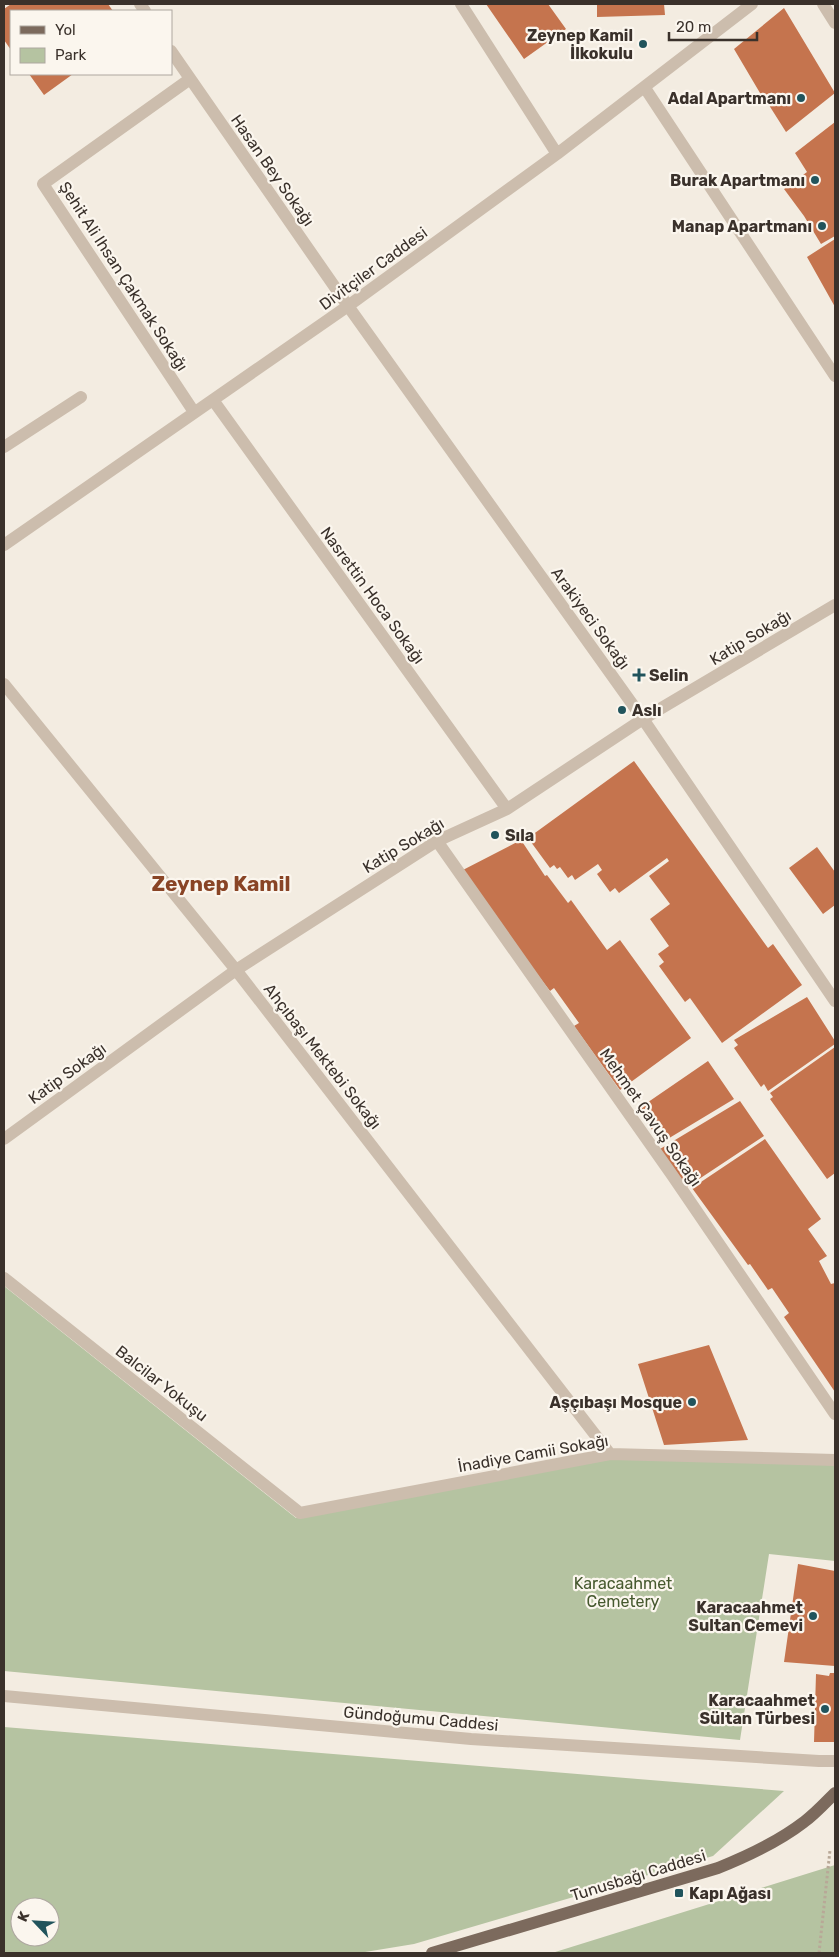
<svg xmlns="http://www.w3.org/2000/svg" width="839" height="1957" font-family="Rubik,sans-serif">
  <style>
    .green { fill: #b5c3a1; fill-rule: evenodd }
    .building { fill: #c5744e }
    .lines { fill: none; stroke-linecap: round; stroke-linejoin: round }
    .path { stroke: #b8a897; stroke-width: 3; stroke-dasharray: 2.5 2.5; stroke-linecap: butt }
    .minor { stroke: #ccbdad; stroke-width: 12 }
    .major { stroke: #7c6a5d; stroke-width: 12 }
    .poi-dot { fill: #21545c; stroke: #fbf6ee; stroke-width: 2 }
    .labels { text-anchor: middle; stroke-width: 4.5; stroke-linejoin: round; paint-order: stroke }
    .poi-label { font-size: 16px; font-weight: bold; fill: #3a312b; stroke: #fbf6ee; text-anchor: end }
    .street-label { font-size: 16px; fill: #3a312b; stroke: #fbf6ee }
    .park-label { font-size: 16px; fill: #46592f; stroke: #fbf6ee }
    .district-label { font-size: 21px; font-weight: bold; fill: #894425; stroke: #fbf6ee }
  </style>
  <rect width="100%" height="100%" fill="#f3ece1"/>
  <path class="green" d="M 4,1286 L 296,1518 L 604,1454 L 835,1455 L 835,1561 L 769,1554 L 740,1740 L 4,1671 Z
    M 4,1727 L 784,1791 L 713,1856 L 414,1944 L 359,1953 L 4,1953 ZM 20,1907 L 50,1907 L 50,1937 L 20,1937 Z
    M 835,1865 L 835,1953 L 552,1953 Z"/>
  <path class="building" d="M 11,4 L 108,4 L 113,11 L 11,11 L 11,50 L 4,40 L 4,9 Z
    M 486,4 L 548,4 L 566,29 L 524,59 Z
    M 597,4 L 664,4 L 665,15 L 597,17 Z
    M 784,8 L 835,93 L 786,132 L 767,102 L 766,103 L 734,49 Z
    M 29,74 L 73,74 L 44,95 Z
    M 835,122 L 835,236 L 821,244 L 804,216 L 784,189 L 807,172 L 795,153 Z
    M 835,239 L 835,307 L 807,257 Z
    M 634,761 L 768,948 L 773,944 L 802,985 L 722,1043 L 690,998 L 685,1002 L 659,966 L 664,962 L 658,954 L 669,946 L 650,919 L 670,904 L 649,876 L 669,861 L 667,858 L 619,893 L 615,888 L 610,892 L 597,874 L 602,870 L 598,864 L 575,880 L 572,875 L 568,878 L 560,867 L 557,869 L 554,865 L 550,868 L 528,838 Z
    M 521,840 L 545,876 L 547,875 L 568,903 L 571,900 L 607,950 L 620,940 L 691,1038 L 620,1090 L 574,1026 L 579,1023 L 554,988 L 550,991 L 459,872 Z
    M 817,847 L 835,872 L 835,905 L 823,914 L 789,868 Z
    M 807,997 L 835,1041 L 835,1044 L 768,1091 L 764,1084 L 761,1087 L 734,1048 L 738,1045 L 734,1040 Z
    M 835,1047 L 835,1173 L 827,1179 L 770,1099 L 773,1097 L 770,1093 Z
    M 708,1061 L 734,1099 L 661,1143 L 638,1109 Z
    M 740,1101 L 764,1136 L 687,1187 L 660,1149 Z
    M 765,1139 L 821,1219 L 808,1229 L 827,1256 L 819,1261 L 831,1284 L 835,1283 L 835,1392 L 784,1317 L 789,1313 L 772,1288 L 768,1290 L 750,1264 L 748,1265 L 692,1188 Z
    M 709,1345 L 748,1440 L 664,1445 L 638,1364 Z
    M 798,1564 L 835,1571 L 835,1666 L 784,1662 Z
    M 830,1673 L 835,1673 L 835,1742 L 814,1742 L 816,1674 L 829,1676 Z"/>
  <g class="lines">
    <path class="path" d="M 819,1953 L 830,1850"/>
    <path class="minor" d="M 140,4 L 145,11
      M 461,4 L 557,154
      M 823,4 L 835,23
      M 171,51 L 348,306 L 643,719 L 835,1001
      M 190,79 L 43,184 L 194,412
      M 645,88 L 835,376
      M 213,400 L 507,809
      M 4,447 L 81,397
      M 4,545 L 348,306 L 557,154 L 752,4
      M 4,684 L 236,970 L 610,1454
      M 437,841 L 672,1175 L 835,1414
      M 4,1139 L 236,970 L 437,841 L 507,809 L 643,719 L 835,605
      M 4,1278 L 300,1513 L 610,1454 L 835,1460
      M 4,1696 L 471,1739 L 819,1761 L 835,1761"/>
    <path class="major" d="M 432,1953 L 718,1868 C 748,1856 778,1842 804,1822 C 815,1814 825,1803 835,1793"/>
  </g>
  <g class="poi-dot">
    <circle cx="643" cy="44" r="5"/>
    <circle cx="801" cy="98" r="5"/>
    <circle cx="815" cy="180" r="5"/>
    <circle cx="822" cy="226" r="5"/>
    <path d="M636.5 667.5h5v5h5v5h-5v5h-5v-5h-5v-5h5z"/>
    <circle cx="622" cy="710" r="5"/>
    <circle cx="495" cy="835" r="5"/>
    <circle cx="692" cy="1402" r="5"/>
    <circle cx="813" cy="1616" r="5"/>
    <circle cx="825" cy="1709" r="5"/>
    <rect x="674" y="1888" width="10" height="10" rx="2.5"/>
  </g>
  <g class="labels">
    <g class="poi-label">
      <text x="633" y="41">Zeynep Kamil<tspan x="633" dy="18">İlkokulu</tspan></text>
      <text x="791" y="104">Adal Apartmanı</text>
      <text x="805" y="186">Burak Apartmanı</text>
      <text x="812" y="232">Manap Apartmanı</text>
      <text x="649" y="681" text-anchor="start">Selin</text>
      <text x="632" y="716" text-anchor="start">Aslı</text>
      <text x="505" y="841" text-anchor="start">Sıla</text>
      <text x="682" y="1408">Aşçıbaşı Mosque</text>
      <text x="803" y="1613">Karacaahmet<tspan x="803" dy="18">Sultan Cemevi</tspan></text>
      <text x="815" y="1706">Karacaahmet<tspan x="815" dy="18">Sültan Türbesi</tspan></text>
      <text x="689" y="1899" text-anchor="start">Kapı Ağası</text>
    </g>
    <g class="street-label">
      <text transform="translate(273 170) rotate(55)" y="6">Hasan Bey Sokağı</text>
      <text transform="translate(373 268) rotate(-36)" y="6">Divitçiler Caddesi</text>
      <text transform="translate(124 276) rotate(57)" y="6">Şehit Ali Ihsan Çakmak Sokağı</text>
      <text transform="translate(373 595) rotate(54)" y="6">Nasrettin Hoca Sokağı</text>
      <text transform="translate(591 618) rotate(54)" y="6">Arakiyeci Sokağı</text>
      <text transform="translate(750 637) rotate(-31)" y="6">Katip Sokağı</text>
      <text transform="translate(403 845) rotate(-31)" y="6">Katip Sokağı</text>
      <text transform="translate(323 1056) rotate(52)" y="6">Ahçıbaşı Mektebi Sokağı</text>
      <text transform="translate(67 1073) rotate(-36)" y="6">Katip Sokağı</text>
      <text transform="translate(651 1117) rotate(55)" y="6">Mehmet Çavuş Sokağı</text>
      <text transform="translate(162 1383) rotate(38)" y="6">Balcilar Yokuşu</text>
      <text transform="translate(533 1453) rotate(-10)" y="6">İnadiye Camii Sokağı</text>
      <text transform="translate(421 1718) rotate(5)" y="6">Gündoğumu Caddesi</text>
      <text transform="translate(638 1875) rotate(-17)" y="6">Tunusbağı Caddesi</text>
    </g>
    <g class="park-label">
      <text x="623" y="1589">Karacaahmet<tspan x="623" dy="18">Cemetery</tspan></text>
    </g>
    <g class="district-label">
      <text x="221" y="891">Zeynep Kamil</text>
    </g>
  </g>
  <rect width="839" height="1957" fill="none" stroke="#3a312b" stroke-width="10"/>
  <rect x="10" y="10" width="162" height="65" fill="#fbf6ee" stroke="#aea7a0"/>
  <rect x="20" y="26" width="25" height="8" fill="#7c6a5d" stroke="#aea7a0"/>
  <text x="55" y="35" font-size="15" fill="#3a312b">Yol</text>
  <rect x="20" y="48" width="25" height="15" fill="#b5c3a1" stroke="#aea7a0"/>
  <text x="55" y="60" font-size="15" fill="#3a312b">Park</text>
  <g transform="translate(35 1922) rotate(295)"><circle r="24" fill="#fbf6ee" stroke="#aea7a0"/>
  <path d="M0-4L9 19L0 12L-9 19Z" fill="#21545c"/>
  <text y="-8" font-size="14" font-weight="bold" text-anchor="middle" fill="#3a312b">K</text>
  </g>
  <path d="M669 32v8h88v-8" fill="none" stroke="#3a312b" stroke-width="2.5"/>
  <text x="676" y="32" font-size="15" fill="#3a312b" stroke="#fbf6ee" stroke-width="4" paint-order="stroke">20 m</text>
</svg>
